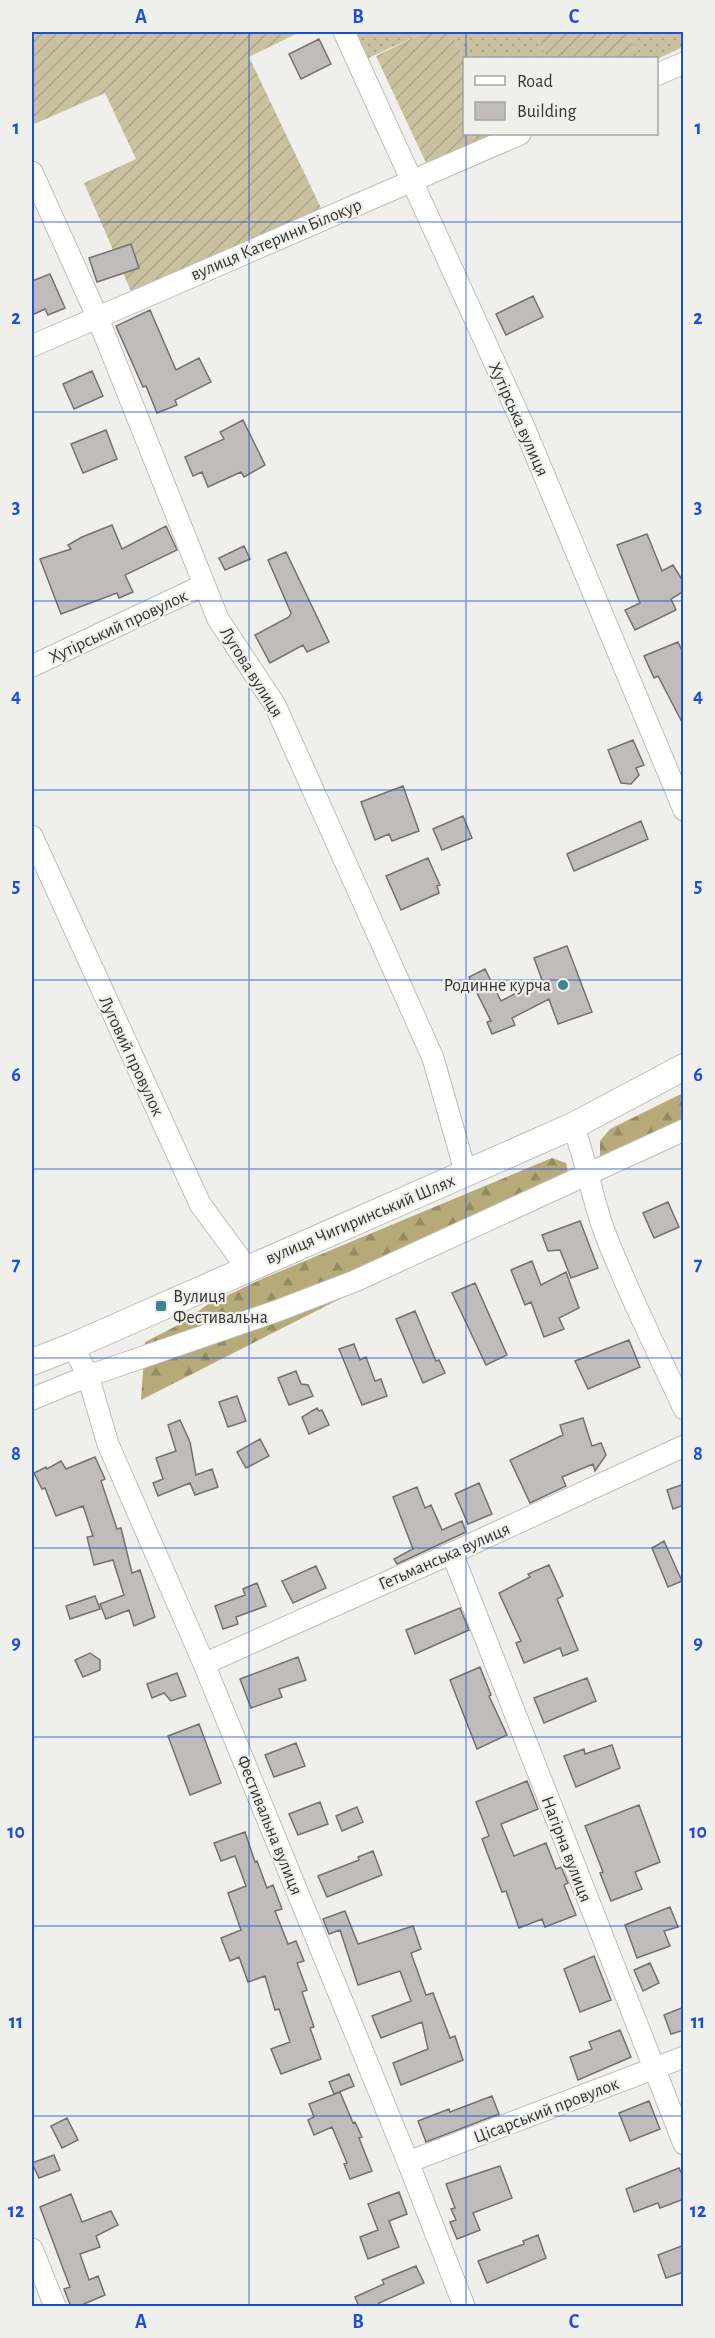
<svg xmlns="http://www.w3.org/2000/svg" width="715" height="2338" font-family="'Alegreya Sans',sans-serif">
  <style>
    .grass { fill: url(#grass-dots) }
    .forest { fill: url(#forest-firs) }
    .garden { fill: url(#garden-furrows) }
    .building { fill: #c0bcbb; stroke: #757171; stroke-width: 1.5 }
    .lines { fill: none; stroke-linecap: round; stroke-linejoin: round }
    .minor-casing { stroke: #bebdba; stroke-width: 23 }
    .major-casing { stroke: #bebdba; stroke-width: 28 }
    .minor { stroke: #fff; stroke-width: 21 }
    .major { stroke: #fff; stroke-width: 26 }
    .grid { fill: none; stroke: #1d4ed8; stroke-width: 1.5; stroke-opacity: 0.55 }
    .poi-dot { fill: #3d858c; stroke: #efefeb; stroke-width: 2 }
    .labels { text-anchor: middle; stroke-width: 4.5; stroke-linejoin: round; paint-order: stroke }
    .street-label { font-size: 18px; fill: #353533; stroke: #efefeb }
    .poi-label { font-size: 18px; fill: #353533; stroke: #efefeb; text-anchor: end }
    .neatline { fill: none; stroke: #1d4ed8; stroke-width: 2 }
    .grid-label { font-size: 20px; text-anchor: middle; font-weight: bold; fill: #1d4ed8 }
  </style>
  <defs>
    <pattern id="grass-dots" width="8" height="8" patternUnits="userSpaceOnUse" patternTransform="scale(1.5)"><rect width="8" height="8" fill="#c9c19f"/><path d="M2 2h.1M6 6h.1" fill="none" stroke="#ada689" stroke-width="1.8" stroke-linecap="round"/></pattern>
    <pattern id="forest-firs" width="22" height="20" patternUnits="userSpaceOnUse" patternTransform="scale(1.5)"><rect width="22" height="20" fill="#b6ab78"/><path d="M5 1l3.5 6h-7zM16 11l3.5 6h-7z" fill="#958c63"/></pattern>
    <pattern id="garden-furrows" width="10" height="10" patternUnits="userSpaceOnUse" patternTransform="scale(1.5)"><rect width="10" height="10" fill="#c9c19f"/><path d="M-1 1l2-2M0 10L10 0M9 11l2-2" fill="none" stroke="#ada689"/></pattern>
  </defs>
  <rect width="100%" height="100%" fill="#efefeb"/>
  <path class="grass" d="M 349,32 L 425,32 L 362,61 Z
    M 451,32 L 534,32 L 547,58 L 464,60 Z
    M 627,32 L 683,32 L 683,47 L 657,59 L 639,58 Z"/>
  <path class="forest" d="M 683,1093 L 683,1126 L 600,1165 L 600,1141 L 610,1129 Z
    M 552,1158 L 566,1163 L 570,1182 L 141,1400 L 145,1342 L 180,1324 L 207,1305 L 264,1278 Z"/>
  <path class="garden" d="M 32,32 L 300,32 L 249,57 L 322,210 L 134,298 L 84,183 L 136,159 L 105,93 L 32,125 Z
    M 425,32 L 451,32 L 464,60 L 464,134 L 500,134 L 428,167 L 376,56 Z
    M 534,32 L 627,32 L 639,58 L 547,58 Z"/>
  <path class="building" d="M 319,39 L 331,64 L 301,79 L 289,54 Z
    M 131,244 L 139,268 L 97,282 L 89,258 Z
    M 50,274 L 65,308 L 48,315 L 45,309 L 32,315 L 32,281 Z
    M 533,296 L 543,317 L 506,335 L 496,314 Z
    M 150,310 L 176,370 L 199,358 L 211,382 L 175,400 L 177,405 L 157,413 L 146,386 L 143,387 L 116,326 Z
    M 92,371 L 103,396 L 74,409 L 63,384 Z
    M 243,420 L 265,465 L 244,477 L 241,472 L 208,487 L 202,472 L 193,476 L 185,457 L 224,439 L 220,432 Z
    M 106,430 L 117,459 L 83,473 L 71,444 Z
    M 112,525 L 122,549 L 166,526 L 177,550 L 125,575 L 133,592 L 119,598 L 117,593 L 61,614 L 40,559 L 71,549 L 68,545 L 82,537 Z
    M 647,534 L 662,571 L 673,565 L 684,583 L 684,591 L 671,599 L 676,610 L 635,630 L 625,610 L 640,603 L 617,545 Z
    M 244,546 L 250,559 L 225,570 L 219,558 Z
    M 286,552 L 329,642 L 307,652 L 303,645 L 270,663 L 255,635 L 289,617 L 291,613 L 268,560 Z
    M 678,642 L 684,655 L 684,726 L 658,676 L 654,678 L 644,656 Z
    M 633,740 L 644,765 L 636,768 L 639,775 L 631,784 L 621,783 L 608,750 Z
    M 403,786 L 419,831 L 392,841 L 389,834 L 375,840 L 361,802 Z
    M 463,816 L 472,838 L 442,850 L 433,829 Z
    M 641,821 L 648,839 L 574,871 L 567,854 Z
    M 428,858 L 440,885 L 437,886 L 439,893 L 401,910 L 386,876 Z
    M 567,946 L 592,1012 L 558,1024 L 549,999 L 512,1018 L 515,1025 L 492,1034 L 487,1022 L 491,1021 L 469,977 L 485,969 L 501,1001 L 542,980 L 534,958 Z
    M 668,1202 L 679,1227 L 654,1238 L 643,1213 Z
    M 580,1221 L 598,1268 L 571,1278 L 560,1250 L 548,1251 L 542,1235 Z
    M 532,1261 L 541,1285 L 566,1272 L 579,1308 L 559,1318 L 564,1329 L 544,1337 L 531,1302 L 525,1305 L 511,1270 Z
    M 475,1283 L 507,1355 L 486,1365 L 452,1293 Z
    M 415,1311 L 436,1361 L 439,1360 L 445,1373 L 423,1383 L 396,1319 Z
    M 629,1340 L 640,1367 L 588,1389 L 575,1361 Z
    M 354,1344 L 360,1360 L 366,1357 L 375,1381 L 381,1379 L 387,1396 L 362,1405 L 339,1349 Z
    M 296,1371 L 301,1384 L 308,1385 L 313,1396 L 289,1405 L 278,1378 Z
    M 237,1396 L 246,1421 L 228,1427 L 219,1402 Z
    M 317,1408 L 319,1411 L 322,1410 L 329,1425 L 309,1434 L 302,1417 Z
    M 583,1418 L 592,1446 L 601,1443 L 606,1455 L 595,1471 L 593,1464 L 562,1477 L 566,1486 L 530,1503 L 510,1460 L 563,1435 L 560,1425 Z
    M 180,1420 L 190,1442 L 196,1475 L 212,1469 L 218,1487 L 195,1495 L 190,1483 L 158,1496 L 153,1483 L 163,1479 L 156,1458 L 176,1451 L 168,1425 Z
    M 260,1439 L 269,1456 L 246,1468 L 237,1452 Z
    M 95,1457 L 105,1479 L 101,1481 L 117,1529 L 121,1528 L 132,1573 L 140,1570 L 155,1617 L 134,1626 L 129,1610 L 106,1619 L 100,1604 L 124,1595 L 113,1560 L 94,1565 L 87,1537 L 93,1536 L 83,1506 L 56,1516 L 45,1488 L 42,1489 L 34,1473 L 46,1467 L 47,1469 L 61,1461 L 66,1469 Z
    M 479,1483 L 492,1514 L 468,1524 L 455,1494 Z
    M 684,1484 L 684,1505 L 673,1509 L 667,1490 Z
    M 417,1487 L 425,1508 L 431,1505 L 442,1530 L 462,1521 L 466,1532 L 397,1564 L 394,1559 L 413,1549 L 393,1497 Z
    M 664,1541 L 682,1581 L 668,1587 L 652,1548 Z
    M 549,1565 L 563,1596 L 557,1599 L 578,1650 L 563,1656 L 560,1648 L 524,1663 L 516,1643 L 521,1641 L 499,1593 L 530,1577 L 528,1574 Z
    M 316,1566 L 326,1588 L 293,1603 L 282,1581 Z
    M 257,1583 L 266,1606 L 236,1617 L 238,1624 L 223,1629 L 215,1606 L 245,1595 L 243,1589 Z
    M 95,1596 L 100,1609 L 70,1619 L 66,1606 Z
    M 460,1608 L 469,1630 L 415,1654 L 406,1630 Z
    M 90,1653 L 100,1660 L 100,1670 L 83,1677 L 75,1660 Z
    M 298,1657 L 306,1680 L 279,1689 L 282,1697 L 251,1708 L 240,1679 Z
    M 480,1667 L 491,1695 L 489,1696 L 507,1735 L 477,1749 L 450,1680 Z
    M 177,1673 L 186,1696 L 171,1701 L 164,1693 L 152,1698 L 147,1684 Z
    M 587,1678 L 596,1701 L 544,1723 L 534,1698 Z
    M 199,1724 L 221,1783 L 190,1795 L 168,1736 Z
    M 296,1743 L 305,1766 L 274,1777 L 265,1755 Z
    M 612,1745 L 620,1768 L 576,1787 L 564,1756 L 584,1749 L 585,1754 Z
    M 527,1781 L 538,1809 L 501,1824 L 514,1856 L 546,1843 L 556,1869 L 561,1867 L 568,1883 L 564,1885 L 576,1915 L 545,1927 L 542,1919 L 519,1928 L 506,1891 L 502,1892 L 482,1839 L 489,1836 L 476,1802 Z
    M 320,1802 L 328,1824 L 298,1835 L 289,1814 Z
    M 639,1805 L 660,1862 L 635,1872 L 642,1889 L 611,1901 L 600,1873 L 603,1872 L 585,1826 Z
    M 357,1807 L 363,1822 L 342,1831 L 336,1816 Z
    M 245,1832 L 255,1862 L 257,1861 L 267,1888 L 273,1885 L 282,1909 L 275,1911 L 288,1944 L 296,1941 L 304,1961 L 297,1963 L 307,1990 L 302,1992 L 314,2027 L 310,2028 L 321,2059 L 281,2074 L 271,2049 L 290,2042 L 279,2009 L 275,2010 L 265,1976 L 248,1982 L 239,1957 L 230,1961 L 221,1938 L 241,1930 L 228,1893 L 246,1886 L 235,1856 L 221,1861 L 214,1843 Z
    M 373,1851 L 382,1875 L 327,1897 L 318,1876 L 359,1860 L 358,1857 Z
    M 670,1907 L 678,1927 L 664,1931 L 670,1946 L 637,1958 L 625,1925 Z
    M 345,1911 L 358,1944 L 413,1926 L 421,1949 L 411,1953 L 426,1995 L 433,1993 L 450,2038 L 455,2036 L 463,2060 L 401,2085 L 393,2063 L 428,2049 L 422,2022 L 381,2038 L 372,2016 L 411,2001 L 400,1971 L 358,1985 L 340,1930 L 329,1934 L 323,1919 Z
    M 594,1956 L 611,2000 L 580,2012 L 564,1969 Z
    M 650,1963 L 659,1983 L 643,1991 L 634,1970 Z
    M 684,2007 L 684,2030 L 671,2034 L 664,2015 Z
    M 620,2030 L 631,2057 L 578,2080 L 570,2057 L 592,2049 L 589,2042 Z
    M 349,2074 L 354,2086 L 334,2094 L 329,2082 Z
    M 340,2092 L 353,2123 L 355,2122 L 362,2137 L 359,2138 L 372,2171 L 350,2179 L 344,2164 L 347,2163 L 332,2127 L 314,2135 L 308,2120 L 314,2117 L 309,2104 Z
    M 492,2096 L 499,2114 L 426,2142 L 418,2121 L 449,2109 L 450,2112 Z
    M 649,2101 L 660,2129 L 630,2141 L 619,2113 Z
    M 67,2118 L 78,2140 L 62,2148 L 51,2126 Z
    M 54,2155 L 60,2170 L 39,2178 L 32,2163 Z
    M 500,2166 L 512,2198 L 473,2213 L 480,2230 L 457,2239 L 450,2222 L 456,2220 L 451,2209 L 455,2208 L 446,2184 Z
    M 679,2168 L 684,2178 L 684,2199 L 660,2208 L 658,2203 L 634,2212 L 626,2189 Z
    M 399,2192 L 407,2214 L 389,2221 L 399,2247 L 368,2259 L 360,2237 L 378,2230 L 368,2204 Z
    M 71,2194 L 82,2222 L 111,2211 L 118,2225 L 96,2236 L 100,2247 L 80,2254 L 89,2280 L 98,2276 L 105,2295 L 77,2307 L 71,2307 L 64,2289 L 70,2287 L 40,2207 Z
    M 538,2235 L 546,2258 L 487,2283 L 478,2261 L 524,2244 L 523,2241 Z
    M 684,2245 L 684,2272 L 666,2278 L 658,2255 Z
    M 416,2266 L 424,2283 L 379,2303 L 381,2307 L 359,2307 L 355,2297 L 384,2284 L 382,2280 Z"/>
  <g class="lines">
    <defs>
      <path id="minor" d="M 344,32 L 524,427 L 684,810
        M 656,75 L 684,63
        M 32,172 L 97,316 L 218,619 L 275,705 L 433,1058 L 466,1174
        M 32,346 L 520,134
        M 32,666 L 204,585
        M 32,836 L 200,1204 L 247,1268
        M 573,1126 C 587,1162 592,1200 606,1236 C 629,1295 658,1352 684,1409
        M 73,1346 L 88,1376 L 108,1444 L 204,1664 L 408,2162 L 464,2306
        M 32,1399 L 88,1376 L 274,1312 L 355,1281 L 684,1130
        M 452,1553 L 684,2144
        M 204,1664 L 452,1553 L 684,1446
        M 408,2162 L 684,2057
        M 32,2249 L 55,2306"/>
      <path id="major" d="M 32,1362 L 73,1346 L 573,1126 L 684,1067"/>
    </defs>
    <use href="#minor" class="minor-casing"/>
    <use href="#major" class="major-casing"/>
    <use href="#minor" class="minor"/>
    <use href="#major" class="major"/>
  </g>
  <path class="grid" d="M 249,32 L 249,2306M 466,32 L 466,58M 466,134 L 466,2306M 32,222 L 684,222M 32,412 L 684,412M 32,601 L 684,601M 32,790 L 684,790M 32,980 L 684,980M 32,1169 L 684,1169M 32,1358 L 684,1358M 32,1548 L 684,1548M 32,1737 L 684,1737M 32,1926 L 684,1926M 32,2116 L 684,2116"/>
  <g class="poi-dot">
    <circle cx="563" cy="985" r="6"/>
    <rect x="155" y="1300" width="12" height="12" rx="3"/>
  </g>
  <g class="labels">
    <g class="street-label">
      <text transform="translate(276 239) rotate(-23)" y="6">вулиця Катерини Білокур</text>
      <text transform="translate(519 419) rotate(66)" y="6">Хутірська вулиця</text>
      <text transform="translate(118 626) rotate(-25)" y="6">Хутірський провулок</text>
      <text transform="translate(252 672) rotate(58)" y="6">Лугова вулиця</text>
      <text transform="translate(132 1056) rotate(65)" y="6">Луговий провулок</text>
      <text transform="translate(360 1219) rotate(-23)" y="6">вулиця Чигиринський Шлях</text>
      <text transform="translate(444 1556) rotate(-24)" y="6">Гетьманська вулиця</text>
      <text transform="translate(270 1825) rotate(68)" y="6">Фестивальна вулиця</text>
      <text transform="translate(567 1849) rotate(69)" y="6">Нагірна вулиця</text>
      <text transform="translate(546 2110) rotate(-21)" y="6">Цісарський провулок</text>
    </g>
    <g class="poi-label">
      <text x="551" y="991">Родинне курча</text>
      <text x="173" y="1302" text-anchor="start">Вулиця<tspan x="173" dy="21">Фестивальна</tspan></text>
    </g>
  </g>
  <rect width="715" height="2338" fill="none" stroke="#efefeb" stroke-width="66"/>
  <rect x="463" y="57" width="195" height="78" fill="#efefeb" stroke="#a5a5a1" stroke-width="1.5"/>
  <rect x="475" y="76" width="30" height="9" fill="#ffffff" stroke="#a5a5a1" stroke-width="1.5"/>
  <text x="517" y="87" font-size="18" fill="#353533">Road</text>
  <rect x="475" y="102" width="30" height="18" fill="#c0bcbb" stroke="#a5a5a1" stroke-width="1.5"/>
  <text x="517" y="117" font-size="18" fill="#353533">Building</text>
  <rect x="33" y="33" width="649" height="2272" class="neatline"/>
  <g class="grid-label">
    <text x="141" y="23">A</text>
    <text x="358" y="23">B</text>
    <text x="574" y="23">C</text>
    <text x="16" y="134">1</text>
    <text x="698" y="134">1</text>
    <text x="16" y="324">2</text>
    <text x="698" y="324">2</text>
    <text x="16" y="513">3</text>
    <text x="698" y="513">3</text>
    <text x="16" y="702">4</text>
    <text x="698" y="702">4</text>
    <text x="16" y="892">5</text>
    <text x="698" y="892">5</text>
    <text x="16" y="1081">6</text>
    <text x="698" y="1081">6</text>
    <text x="16" y="1270">7</text>
    <text x="698" y="1270">7</text>
    <text x="16" y="1460">8</text>
    <text x="698" y="1460">8</text>
    <text x="16" y="1649">9</text>
    <text x="698" y="1649">9</text>
    <text x="16" y="1838">10</text>
    <text x="698" y="1838">10</text>
    <text x="16" y="2028">11</text>
    <text x="698" y="2028">11</text>
    <text x="16" y="2217">12</text>
    <text x="698" y="2217">12</text>
    <text x="141" y="2328">A</text>
    <text x="358" y="2328">B</text>
    <text x="574" y="2328">C</text>
  </g>
</svg>
